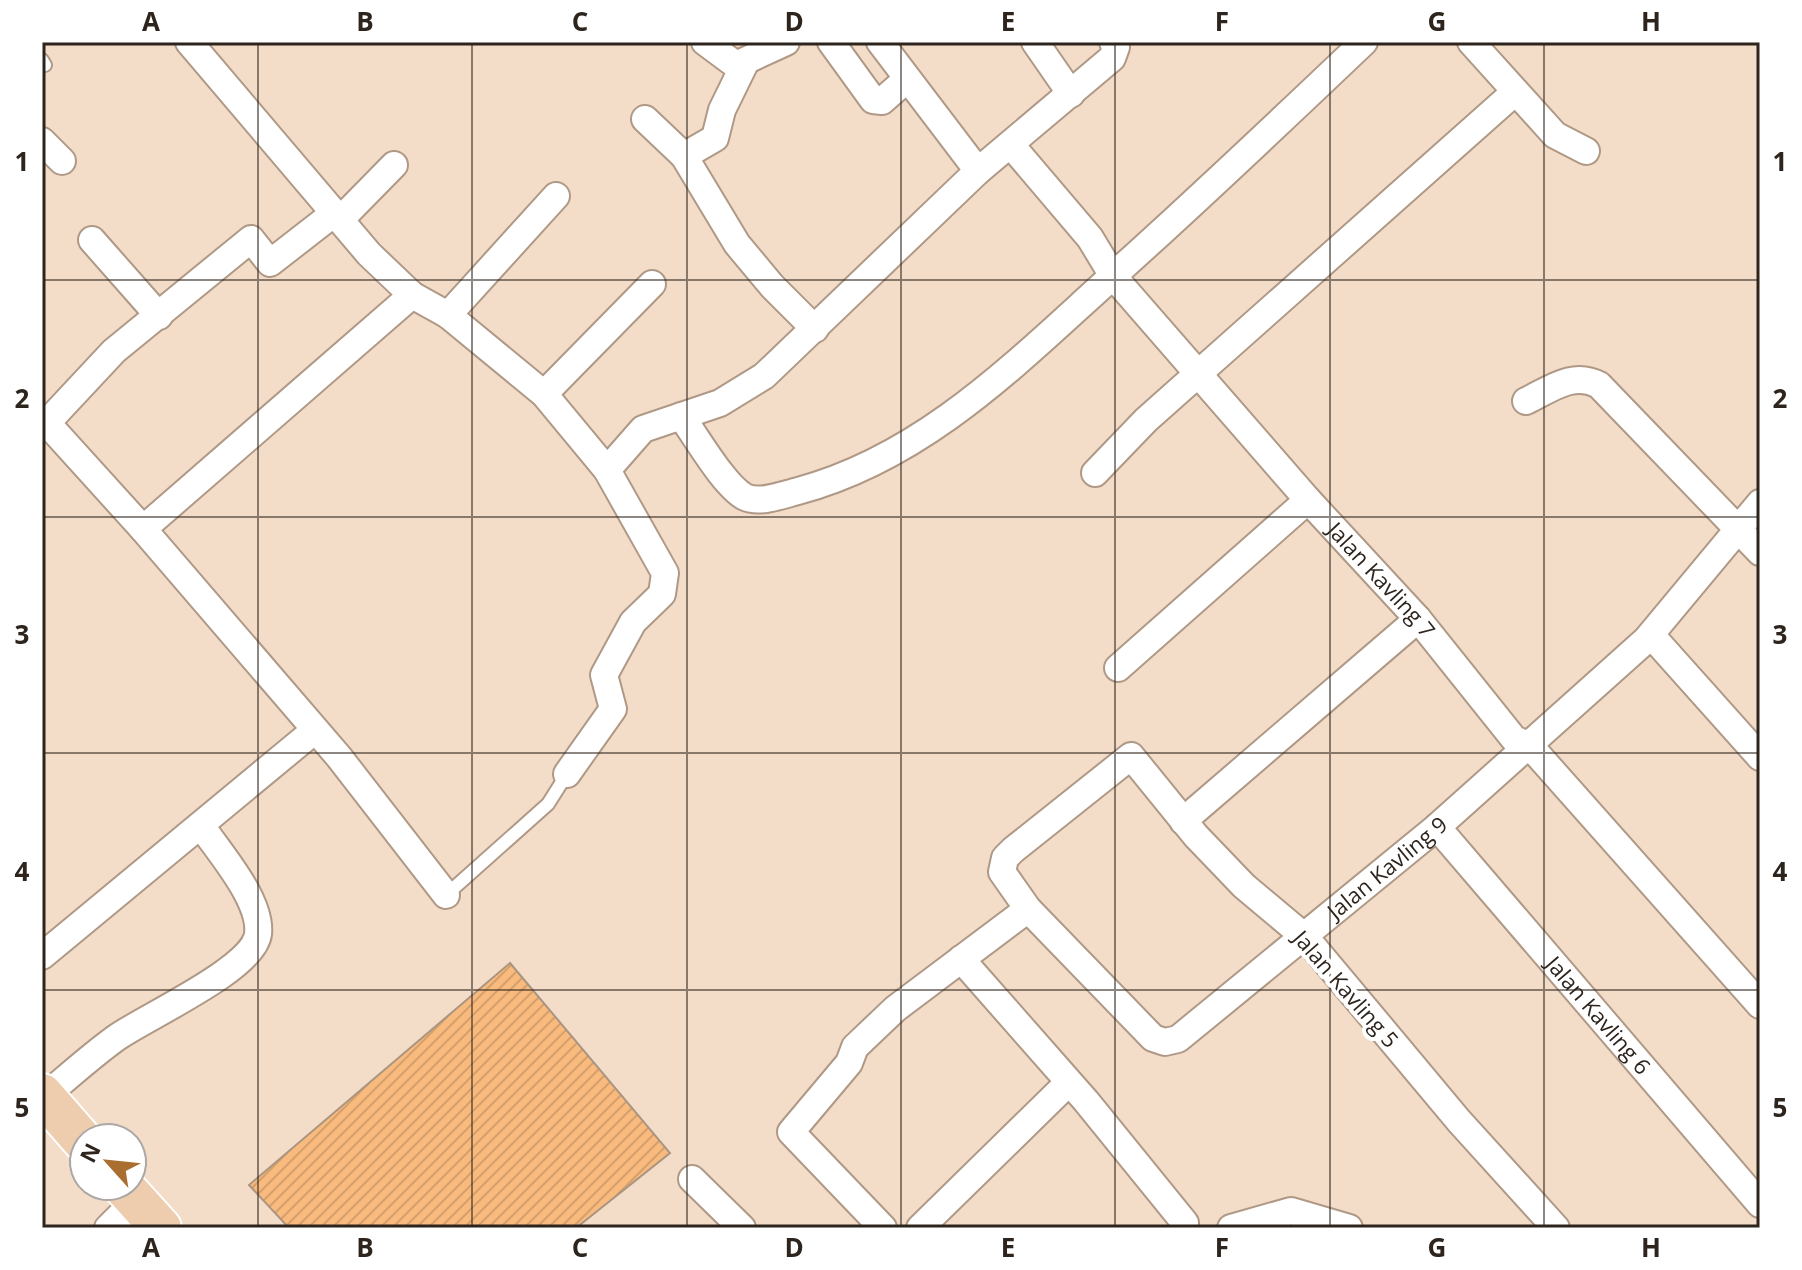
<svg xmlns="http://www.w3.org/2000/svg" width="1802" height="1270" font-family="'Open Sans',sans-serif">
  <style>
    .building { fill: url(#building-hatch); stroke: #aa9581; stroke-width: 2 }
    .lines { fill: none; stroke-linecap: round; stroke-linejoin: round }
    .service-casing { stroke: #af9986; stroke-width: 16 }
    .minor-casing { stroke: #af9986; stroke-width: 30 }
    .primary-casing { stroke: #fff; stroke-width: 44 }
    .service { stroke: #fff; stroke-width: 12 }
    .minor { stroke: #fff; stroke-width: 26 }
    .primary { stroke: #edcdad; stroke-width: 40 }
    .grid { fill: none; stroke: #2d241d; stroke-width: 2; stroke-opacity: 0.55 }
    .labels { text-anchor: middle; stroke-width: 8; stroke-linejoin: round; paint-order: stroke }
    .street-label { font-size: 22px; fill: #2d241d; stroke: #fff }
    .neatline { fill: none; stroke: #2d241d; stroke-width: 3 }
    .grid-label { font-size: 26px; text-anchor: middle; font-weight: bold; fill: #2d241d }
  </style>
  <defs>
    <pattern id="building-hatch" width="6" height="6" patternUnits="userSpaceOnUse" patternTransform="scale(2)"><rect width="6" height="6" fill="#f9ba7d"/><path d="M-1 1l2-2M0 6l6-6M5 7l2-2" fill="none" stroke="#d6a06c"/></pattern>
  </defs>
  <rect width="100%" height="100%" fill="#f4ddc8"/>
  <path class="building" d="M 510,963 L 670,1153 L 576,1228 L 289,1228 L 249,1185 Z"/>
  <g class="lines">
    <defs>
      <path id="service" d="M 42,60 L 45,65
        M 446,895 L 548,804 L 567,774"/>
      <g id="minor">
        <path d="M 189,42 L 369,254 L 412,295 L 448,315 L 544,394 L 607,470 L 643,429 L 720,403 L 764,376 L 978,171 L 1112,58 L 1116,47 L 1113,42"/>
        <path d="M 705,42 L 736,65 L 786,42"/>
        <path d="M 831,42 L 873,100 L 882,101 L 907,79"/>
        <path d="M 880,42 L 978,171"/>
        <path d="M 1035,42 L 1071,94"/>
        <path d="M 1471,42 L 1555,135 L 1586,151"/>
        <path d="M 645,119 L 684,156 L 737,244 L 772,286 L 815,329"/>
        <path d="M 42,141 L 62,161"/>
        <path id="s1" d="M 1011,145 L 1090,238 L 1113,276 L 1308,500 L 1418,619 L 1514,739 L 1530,746 L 1760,1005"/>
        <path d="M 684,156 L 715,138 L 722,110 L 746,61"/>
        <path d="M 341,219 L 394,165"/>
        <path d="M 92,240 L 159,316"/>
        <path d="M 412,295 L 143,529 L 339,757 L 446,895"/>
        <path d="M 448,315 L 556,196"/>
        <path d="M 544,394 L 652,284"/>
        <path d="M 1526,401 C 1551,389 1573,371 1599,385 L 1760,552"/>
        <path d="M 681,416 C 696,436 724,486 745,497 C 760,504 782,495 798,491 C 926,457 1019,360 1115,274 C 1200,198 1282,120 1364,42"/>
        <path d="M 47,423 L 143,529"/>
        <path d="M 42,428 L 114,351 L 251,239 L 270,263 L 333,214"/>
        <path d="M 1095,473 L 1146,420 L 1515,92"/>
        <path d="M 1651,635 L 1760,757"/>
        <path d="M 1118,668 L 1308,500"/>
        <path d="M 567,774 L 613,709 L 604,675 L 633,622 L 662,594 L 665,573 L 607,470"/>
        <path d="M 1183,821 L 1418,619"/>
        <path id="s2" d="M 1437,827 L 1760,1204"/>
        <path d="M 42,956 L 315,730"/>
        <path d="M 961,959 L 1086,1101 L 1185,1223"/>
        <path d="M 44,1097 C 68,1077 91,1056 116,1038 C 145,1017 254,969 258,934 C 262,901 220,853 202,827"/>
        <path d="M 692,1179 L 742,1228"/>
        <path d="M 108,1228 L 136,1200"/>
        <path d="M 883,1228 L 791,1132 L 849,1063 L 855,1047 L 895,1009 L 1028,909"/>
        <path d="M 920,1228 L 1068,1083"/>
        <path d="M 1231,1228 L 1291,1211 L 1349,1228"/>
        <path id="s3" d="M 1556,1228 L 1459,1121 L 1306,938 L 1244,886 L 1196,836 L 1131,756 L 1013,850 L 1005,858 L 1002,872 L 1028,909 L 1153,1038 L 1165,1042 L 1178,1039 L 1437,827 L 1646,640 L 1760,503"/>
      </g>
      <path id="primary" d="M 42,1094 L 84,1142
        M 123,1186 L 161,1228"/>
    </defs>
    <use href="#service" class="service-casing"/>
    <use href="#minor" class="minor-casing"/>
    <use href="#primary" class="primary-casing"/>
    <use href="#service" class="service"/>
    <use href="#minor" class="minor"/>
    <use href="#primary" class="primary"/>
  </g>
  <path class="grid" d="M 258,42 L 258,1228M 472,42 L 472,1228M 687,42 L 687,1228M 901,42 L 901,1228M 1115,42 L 1115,1228M 1330,42 L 1330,1228M 1544,42 L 1544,1228M 42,280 L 1760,280M 42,517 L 1760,517M 42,753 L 1760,753M 42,990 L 1760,990"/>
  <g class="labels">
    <g class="street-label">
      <text dy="8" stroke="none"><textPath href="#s1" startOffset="572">Jalan Kavling 7</textPath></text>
      <text dy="8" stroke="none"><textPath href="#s3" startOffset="1334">Jalan Kavling 9</textPath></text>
      <text transform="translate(1346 989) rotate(49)" y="8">Jalan Kavling 5</text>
      <text dy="8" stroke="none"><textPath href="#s2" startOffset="248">Jalan Kavling 6</textPath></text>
    </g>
  </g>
  <rect width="1802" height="1270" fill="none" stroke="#ffffff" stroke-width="88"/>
  <g transform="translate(108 1162) rotate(297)"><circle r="38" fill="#ffffff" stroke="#aba7a5" stroke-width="2"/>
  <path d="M0-6L14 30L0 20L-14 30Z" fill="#aa6f30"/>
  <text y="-12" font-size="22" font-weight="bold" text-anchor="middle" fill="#2d241d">N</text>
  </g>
  <rect x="44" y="44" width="1714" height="1182" class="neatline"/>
  <g class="grid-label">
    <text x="151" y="31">A</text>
    <text x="365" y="31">B</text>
    <text x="580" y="31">C</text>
    <text x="794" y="31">D</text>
    <text x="1008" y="31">E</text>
    <text x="1222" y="31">F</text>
    <text x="1437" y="31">G</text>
    <text x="1651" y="31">H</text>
    <text x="22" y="171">1</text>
    <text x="1780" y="171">1</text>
    <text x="22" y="408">2</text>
    <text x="1780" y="408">2</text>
    <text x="22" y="644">3</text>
    <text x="1780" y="644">3</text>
    <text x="22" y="881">4</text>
    <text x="1780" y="881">4</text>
    <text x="22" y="1117">5</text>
    <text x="1780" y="1117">5</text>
    <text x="151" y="1257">A</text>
    <text x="365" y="1257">B</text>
    <text x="580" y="1257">C</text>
    <text x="794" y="1257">D</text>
    <text x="1008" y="1257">E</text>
    <text x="1222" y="1257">F</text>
    <text x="1437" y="1257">G</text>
    <text x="1651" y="1257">H</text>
  </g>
</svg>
